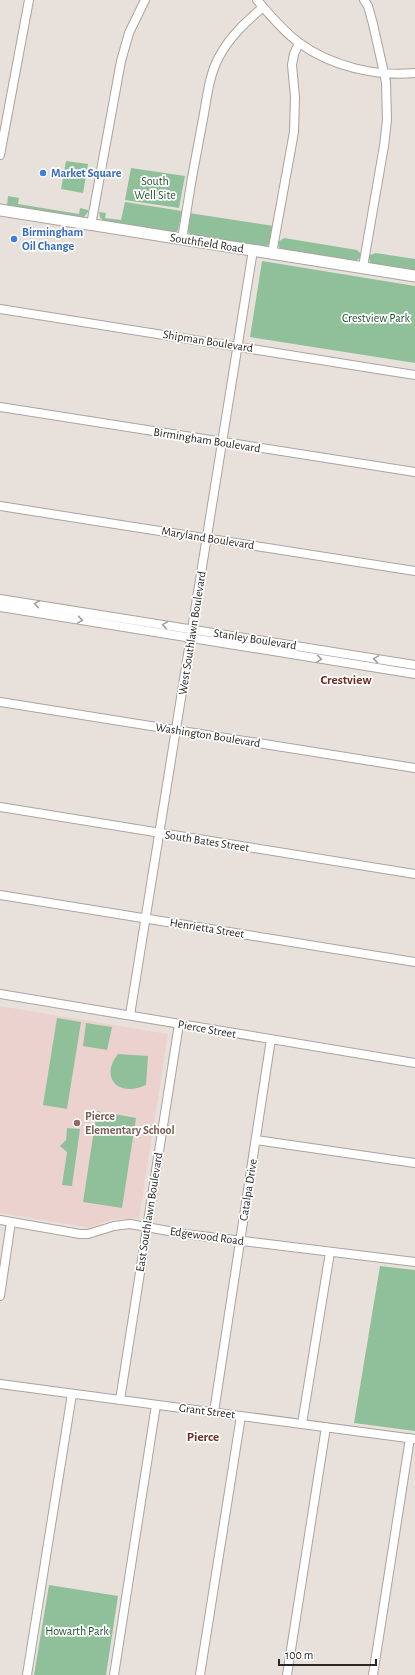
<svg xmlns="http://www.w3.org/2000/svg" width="415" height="1675" font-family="'Alegreya Sans',sans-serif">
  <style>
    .education { fill: #ecd2ce }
    .green { fill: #8fc09a }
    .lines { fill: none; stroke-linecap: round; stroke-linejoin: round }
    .minor-casing { stroke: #aaa39e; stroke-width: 10 }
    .secondary-casing { stroke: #aaa39e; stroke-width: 13 }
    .minor { stroke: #fff; stroke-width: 8 }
    .secondary { stroke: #fff; stroke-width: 11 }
    .oneway { stroke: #9f9e9d }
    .shop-dot { fill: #3f7fe0; stroke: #fff; stroke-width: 1.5 }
    .education-dot { fill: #8d6e63; stroke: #fff; stroke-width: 1.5 }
    .labels { text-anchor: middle; stroke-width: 3.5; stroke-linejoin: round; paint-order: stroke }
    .shop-label { font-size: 12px; font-weight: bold; fill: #366cbe; stroke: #fff; text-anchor: start }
    .park-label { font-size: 12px; fill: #1f512e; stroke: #fff }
    .street-label { font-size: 12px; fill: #2a2725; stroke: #fff }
    .education-label { font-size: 12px; font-weight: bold; fill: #785e54; stroke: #fff; text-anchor: start }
    .neighbourhood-label { font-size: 13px; font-weight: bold; fill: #712b24; stroke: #fff }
  </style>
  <rect width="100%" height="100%" fill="#e8e1db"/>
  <path class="education" d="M 0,1006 L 168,1034 L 139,1219 L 116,1219 L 105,1222 L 90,1228 L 0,1213 Z"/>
  <path class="green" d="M 66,161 L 88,164 L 83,193 L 61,189 Z
    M 131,168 L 185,176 L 179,208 L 125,200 Z
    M 8,196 L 19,198 L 18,204 L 79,214 L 80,208 L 88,210 L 88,212 L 84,217 L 79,218 L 11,206 L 7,205 Z
    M 125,202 L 182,211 L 178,230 L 175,233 L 105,223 L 100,217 L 99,212 L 106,213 L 105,218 L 121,220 Z
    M 189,213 L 274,226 L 270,243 L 266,247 L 191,236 L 188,231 Z
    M 284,238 L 357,250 L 361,254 L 360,258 L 353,263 L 284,252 L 279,247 L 278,242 Z
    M 376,253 L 415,259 L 415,272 L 371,264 L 368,257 L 370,255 Z
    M 262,261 L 415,286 L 415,363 L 250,337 Z
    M 57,1018 L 81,1022 L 67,1109 L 43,1105 Z
    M 86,1023 L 112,1027 L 107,1050 L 83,1046 Z
    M 118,1054 L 148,1056 L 146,1085 C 119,1098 99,1078 118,1054 Z
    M 97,1111 L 136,1118 L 122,1208 L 83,1202 Z
    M 67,1128 L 80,1129 L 72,1186 L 62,1185 L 67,1152 L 60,1146 L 66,1140 Z
    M 380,1266 L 415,1270 L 415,1431 L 354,1423 Z
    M 49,1585 L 118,1596 L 106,1675 L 34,1675 Z"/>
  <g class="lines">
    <defs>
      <path id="minor" d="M 257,0 C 270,15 282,30 298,42 C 330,66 376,77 415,73
        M 0,155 L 29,0
        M 91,225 L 121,61 L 129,33 L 145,0
        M 182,239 C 188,199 195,159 203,119 C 207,98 209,75 219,57 C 230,36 246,22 263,7
        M 272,253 L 294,132 L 295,97 L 292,65 L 294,54 L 299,43
        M 363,267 L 384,146 L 387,120 L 386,82 L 373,24 L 368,6 L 364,0
        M 0,309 L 415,375
        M 0,407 L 415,472
        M 0,506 L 415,571
        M 0,599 L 415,665
        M 0,607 L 415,674
        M 0,702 L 415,768
        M 0,807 L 415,874
        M 0,895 L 415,962
        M 0,994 L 415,1063
        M 130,1015 L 253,250
        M 256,1140 L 415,1163
        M 0,1220 L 80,1234 L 88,1234 L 114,1226 L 130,1224 L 185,1234 L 415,1262
        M 0,1296 L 11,1222
        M 0,1384 L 415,1439
        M 120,1400 L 179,1024
        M 214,1412 L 271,1039
        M 302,1424 L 330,1252
        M 27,1675 L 72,1394
        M 114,1675 L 156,1405
        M 200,1675 L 241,1416
        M 287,1675 L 326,1427
        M 373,1675 L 410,1438"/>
      <path id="secondary" d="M 0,210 L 415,276"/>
    </defs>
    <use href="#minor" class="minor-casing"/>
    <use href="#secondary" class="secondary-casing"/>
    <use href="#minor" class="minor"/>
    <use href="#secondary" class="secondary"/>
  </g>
  <defs><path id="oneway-chevron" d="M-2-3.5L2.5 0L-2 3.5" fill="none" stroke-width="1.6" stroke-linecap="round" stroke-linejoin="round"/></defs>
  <g class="oneway">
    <use href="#oneway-chevron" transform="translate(37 604) rotate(-171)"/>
    <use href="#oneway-chevron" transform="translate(80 620) rotate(9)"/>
    <use href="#oneway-chevron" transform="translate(165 625) rotate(-171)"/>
    <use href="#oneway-chevron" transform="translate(319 659) rotate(9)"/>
    <use href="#oneway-chevron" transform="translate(376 659) rotate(-171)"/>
  </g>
  <g class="shop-dot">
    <circle cx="43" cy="173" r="4"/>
    <circle cx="14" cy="239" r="4"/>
  </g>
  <circle class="education-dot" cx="77" cy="1123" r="4"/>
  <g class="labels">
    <g class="shop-label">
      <text x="51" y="177">Market Square</text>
      <text x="22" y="236">Birmingham<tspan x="22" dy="14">Oil Change</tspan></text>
    </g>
    <g class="park-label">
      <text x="155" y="185">South<tspan x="155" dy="14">Well Site</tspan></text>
      <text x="376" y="322">Crestview Park</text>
      <text x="77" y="1635">Howarth Park</text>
    </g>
    <g class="street-label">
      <text transform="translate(207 243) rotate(9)" y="4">Southfield Road</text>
      <text transform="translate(208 341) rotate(9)" y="4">Shipman Boulevard</text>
      <text transform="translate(207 440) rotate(9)" y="4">Birmingham Boulevard</text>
      <text transform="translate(208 538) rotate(9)" y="4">Maryland Boulevard</text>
      <text transform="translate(192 633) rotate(-81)" y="4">West Southlawn Boulevard</text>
      <text transform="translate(255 639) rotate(9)" y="4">Stanley Boulevard</text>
      <text transform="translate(208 735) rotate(9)" y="4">Washington Boulevard</text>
      <text transform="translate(207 841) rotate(9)" y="4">South Bates Street</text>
      <text transform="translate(207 928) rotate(9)" y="4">Henrietta Street</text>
      <text transform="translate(207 1029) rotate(10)" y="4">Pierce Street</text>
      <text transform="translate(248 1190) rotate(-81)" y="4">Catalpa Drive</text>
      <text transform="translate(149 1212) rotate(-81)" y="4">East Southlawn Boulevard</text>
      <text transform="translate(207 1236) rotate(8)" y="4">Edgewood Road</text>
      <text transform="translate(207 1411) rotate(7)" y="4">Grant Street</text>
    </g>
    <g class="education-label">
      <text x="85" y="1120">Pierce<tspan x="85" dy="14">Elementary School</tspan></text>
    </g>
    <g class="neighbourhood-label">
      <text x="346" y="684">Crestview</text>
      <text x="203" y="1441">Pierce</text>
    </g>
  </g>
  <path d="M279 1659v6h97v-6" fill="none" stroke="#2a2725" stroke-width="2"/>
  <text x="285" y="1659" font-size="12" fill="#2a2725" stroke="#ffffff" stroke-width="3" paint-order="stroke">100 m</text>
</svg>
